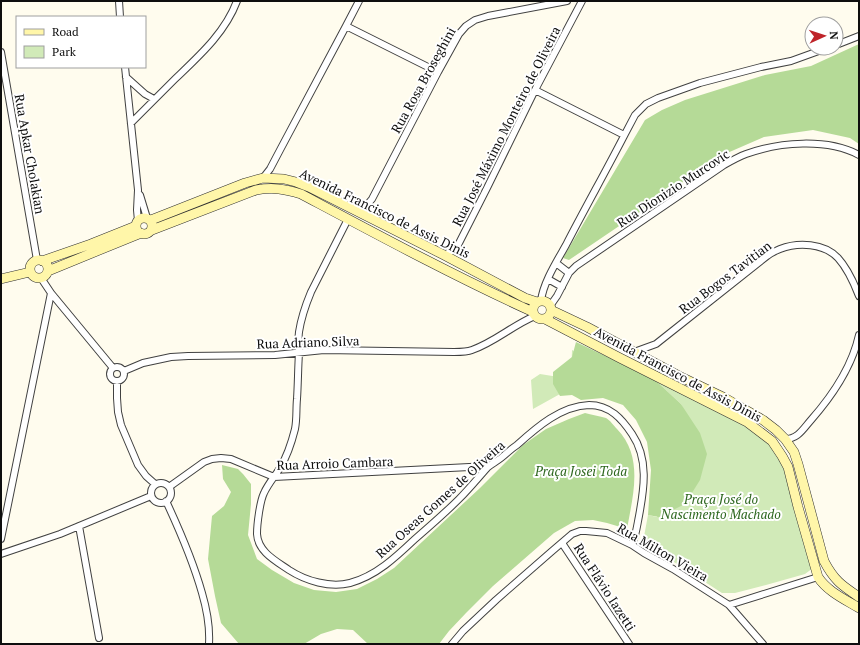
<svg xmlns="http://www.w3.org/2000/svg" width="860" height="645" font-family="'PT Serif',serif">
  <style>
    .green { fill: #d1eab8 }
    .forest { fill: #b5da97 }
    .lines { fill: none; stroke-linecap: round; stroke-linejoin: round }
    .minor-casing { stroke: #414141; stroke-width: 8 }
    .secondary-casing { stroke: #303030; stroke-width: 10 }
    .minor { stroke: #fff; stroke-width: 6 }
    .secondary { stroke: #fff6a9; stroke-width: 9 }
    .labels { text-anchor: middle; stroke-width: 4; stroke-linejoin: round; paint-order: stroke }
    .street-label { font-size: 13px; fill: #0e0e0e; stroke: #fff }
    .park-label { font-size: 13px; font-style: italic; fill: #2c661d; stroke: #fff }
  </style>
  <rect width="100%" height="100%" fill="#fffcee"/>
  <path class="green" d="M 572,350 L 683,408 L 681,404 L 654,379 L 741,423 L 760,435 L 772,447 L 786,471 L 813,568 L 805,574 L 766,585 L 735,593 L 722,593 L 643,542 L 648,515 L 657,517 L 661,457 L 620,394 L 560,394 L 533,409 L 531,380 L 540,374 L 571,379 Z"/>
  <path class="forest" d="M 859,44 L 859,144 L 850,138 L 813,130 L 764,137 L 718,157 L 659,199 L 569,260 L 563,258 L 645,120 L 662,110 L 685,100 L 765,75 L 811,66 Z
    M 576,342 L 654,379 L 681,404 L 700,433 L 707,454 L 700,480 L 685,504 L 659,517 L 648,515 L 651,470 L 647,442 L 636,420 L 623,405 L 603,398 L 581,400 L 572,395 L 560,396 L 553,384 L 553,372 L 572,357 Z
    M 585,413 C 591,415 600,416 606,418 C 610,420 614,426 617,429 C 644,457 633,495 627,529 L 607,523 L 593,520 L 575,521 L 554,533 L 493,586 L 466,613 L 449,631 L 439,644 L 368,644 L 353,630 L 337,629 L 321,634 L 304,644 L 239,644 L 221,623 L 215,596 L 208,559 L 212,516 L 224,506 L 231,492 L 223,479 L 222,465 L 238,469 L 243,474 L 251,484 L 251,504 L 248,535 L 257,559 L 272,570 L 294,583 L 314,590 L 336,592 L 357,589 L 377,579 L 394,568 L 480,488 L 523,445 L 546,429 L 569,419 Z"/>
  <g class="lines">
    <defs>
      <path id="minor" d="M 119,1 L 120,17
        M 346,26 L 438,72
        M 836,45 L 859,36
        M 1,52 L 37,260
        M 125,67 L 138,190 L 137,210 L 138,221
        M 126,77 L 145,94 L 154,99
        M 535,90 L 624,135
        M 131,123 C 146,108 160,94 175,79 C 199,56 225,33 237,1
        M 263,178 L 270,169 L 280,150 L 346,26 L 359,1
        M 140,195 L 147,218
        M 355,210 C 363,208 367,206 372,199 L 438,72 L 459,34 L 466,26 L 475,20 L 488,16 L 567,1
        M 348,219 L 311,292 C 306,304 301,319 299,332 C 298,339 299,346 299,353 C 298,368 298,384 297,399 C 296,409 297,419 295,429 C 292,441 286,458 280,468 C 275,476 268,484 264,493 C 260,501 257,524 257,534 C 258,552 276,561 289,570 C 306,581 330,588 350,583 C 376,576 396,557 415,539 C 430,526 445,513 459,499 C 469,489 478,478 487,468 C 491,464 496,462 501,458 C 506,454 511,449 517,445 C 537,427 561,406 589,405 C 610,405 622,419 632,434 C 649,459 644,489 639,516 C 637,526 636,535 632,545
        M 444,255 L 456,249 L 487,188 L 535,90 L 582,1
        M 556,263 L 569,273
        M 548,279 L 562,287
        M 51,293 L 113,368
        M 541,301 C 543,283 557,261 566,245 C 585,208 606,171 625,134 L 635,115 L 646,104 L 658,98 L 700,83 L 761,67 L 791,61 L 827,48
        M 550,306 L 557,296 L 569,273 L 576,266 L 724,165 C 731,161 738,157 746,154 C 779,142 827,138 859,155
        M 634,352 L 656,344 L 767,256 C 771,253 775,251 780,249 C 798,242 824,243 838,258 C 848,269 854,283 859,296
        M110 374a7 7 0 1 1 14 0a7 7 0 1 1-14 0Z
        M 124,371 L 143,363 L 171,357 L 188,356 L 275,355 L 324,350 L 454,352 C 460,352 467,352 472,350 C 495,342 513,325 535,316
        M 117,381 L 117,398 L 118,412 L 121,425 L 138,465 L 146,476 L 155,484
        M 785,439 C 798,439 803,429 811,420 C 833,395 852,367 859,335
        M151 493a10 10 0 1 1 20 0a10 10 0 1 1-20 0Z
        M 169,487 L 204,462 L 212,459 L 221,458 L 231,459 L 274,477 L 489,466
        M 166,501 C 180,531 193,561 202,593 C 207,610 210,626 209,644
        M 79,526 L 99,638
        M 1,539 L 51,293 L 41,278
        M 562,543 L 629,644
        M 1,554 L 60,534 L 151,496
        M 729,605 L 818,577
        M 452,644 L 463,631 L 496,600 L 551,552 L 572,534 L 580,531 L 586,531 L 607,533 L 632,545 L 644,553 L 673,569 L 729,605 L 763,644"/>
      <path id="secondary" d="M136 226a8 8 0 1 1 16 0a8 8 0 1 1-16 0Z
        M 151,220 L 245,183 L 263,178 L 284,179 L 296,182 L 309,187 L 444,255 L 525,298 L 537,302
        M 152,230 L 256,190 C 273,187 285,189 301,194 C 378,235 454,276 533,312
        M30 269a9 9 0 1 1 18 0a9 9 0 1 1-18 0Z
        M 42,261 L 91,244 L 136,226
        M 48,271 L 141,233
        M 1,279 L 30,272
        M533 310a9 9 0 1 1 18 0a9 9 0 1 1-18 0Z
        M 551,310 L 587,327 L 679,376 L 723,397 L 763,420 L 776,430 L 785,439 L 794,452 L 798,464 L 824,561 C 834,580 841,585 859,597
        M 545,319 L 620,358 L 747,422 L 772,441 L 782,456 L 788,467 L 798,507 L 818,577 C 827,591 844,599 859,608"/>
    </defs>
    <use href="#minor" class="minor-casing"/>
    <use href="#secondary" class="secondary-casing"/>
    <use href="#minor" class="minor"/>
    <use href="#secondary" class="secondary"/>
  </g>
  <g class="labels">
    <g class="street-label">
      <text transform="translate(423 80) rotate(-61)" y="5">Rua Rosa Broseghini</text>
      <text transform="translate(506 126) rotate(-63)" y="5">Rua José Máximo Monteiro de Oliveira</text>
      <text transform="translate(30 154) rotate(80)" y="5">Rua Apkar Cholakian</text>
      <text transform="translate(673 188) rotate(-33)" y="5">Rua Dionizio Murcovic</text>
      <text transform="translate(385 213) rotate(26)" y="5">Avenida Francisco de Assis Dinis</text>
      <text transform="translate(725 277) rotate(-37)" y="5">Rua Bogos Tavitian</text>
      <text transform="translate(308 342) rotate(-2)" y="5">Rua Adriano Silva</text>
      <text transform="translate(678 374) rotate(28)" y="5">Avenida Francisco de Assis Dinis</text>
      <text transform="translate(335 463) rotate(-2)" y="5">Rua Arroio Cambara</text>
      <text transform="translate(440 499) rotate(-42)" y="5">Rua Oseas Gomes de Oliveira</text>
      <text transform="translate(663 552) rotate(30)" y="5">Rua Milton Vieira</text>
      <text transform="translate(605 587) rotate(57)" y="5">Rua Flávio Iazetti</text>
    </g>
    <g class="park-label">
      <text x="581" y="476">Praça Josei Toda</text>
      <text x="721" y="504">Praça José do<tspan x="721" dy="15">Nascimento Machado</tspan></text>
    </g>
  </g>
  <rect width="860" height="645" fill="none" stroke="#0e0e0e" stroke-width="4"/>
  <rect x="16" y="16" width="130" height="52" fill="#ffffff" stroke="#9f9f9f"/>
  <rect x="24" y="29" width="20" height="6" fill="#fff6a9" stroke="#9f9f9f"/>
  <text x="52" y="36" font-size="12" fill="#0e0e0e">Road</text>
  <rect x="24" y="46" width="20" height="12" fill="#d1eab8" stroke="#9f9f9f"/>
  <text x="52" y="56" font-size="12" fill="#0e0e0e">Park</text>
  <g transform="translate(824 36) rotate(87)"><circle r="19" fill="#ffffff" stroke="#9f9f9f"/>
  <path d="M0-3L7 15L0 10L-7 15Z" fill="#bf242a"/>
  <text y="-6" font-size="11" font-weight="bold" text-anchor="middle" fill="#0e0e0e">N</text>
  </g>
</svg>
